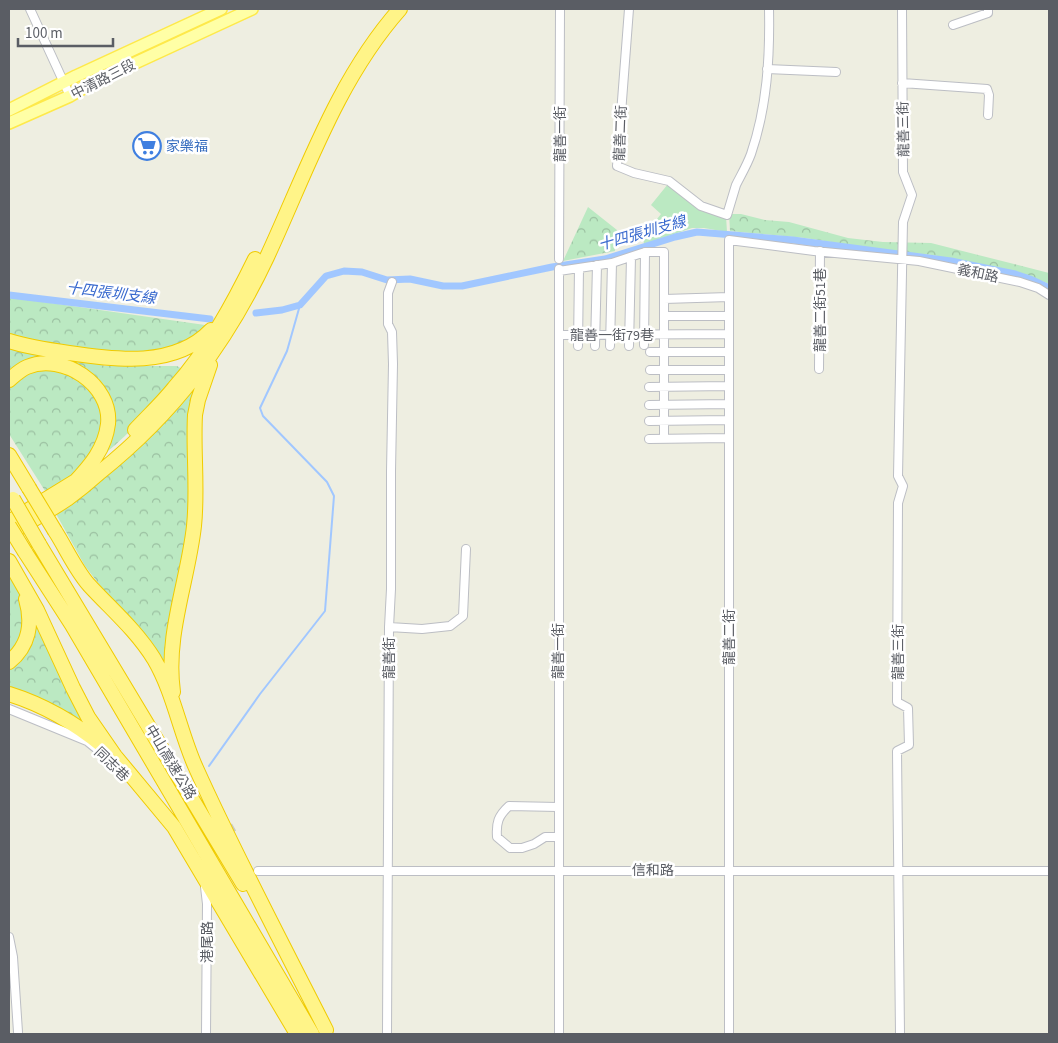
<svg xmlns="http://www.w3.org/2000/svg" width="1058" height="1043" font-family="'Source Sans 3','Noto Sans TC',sans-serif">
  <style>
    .forest { fill: url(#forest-crowns) }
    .garden { fill: #bbe9c2 }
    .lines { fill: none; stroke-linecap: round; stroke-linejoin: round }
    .stream { stroke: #a1c7ff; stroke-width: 2 }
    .canal { stroke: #a1c7ff; stroke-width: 7 }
    .street-tunnel { stroke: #c9cac2; stroke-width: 8; stroke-dasharray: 8 4; stroke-linecap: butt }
    .street-casing { stroke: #bcbec4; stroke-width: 10 }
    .primary-casing { stroke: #fee94a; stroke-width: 14 }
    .highway-casing { stroke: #f0cb00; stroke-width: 16 }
    .street { stroke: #fff; stroke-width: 8 }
    .primary { stroke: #ffffa6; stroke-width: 11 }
    .highway { stroke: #fff488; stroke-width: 14 }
    .highway-bridge-casing { stroke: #f0cb00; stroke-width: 16; stroke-linecap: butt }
    .highway-bridge { stroke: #fff488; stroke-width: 14 }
    .labels { text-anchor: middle; stroke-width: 5; stroke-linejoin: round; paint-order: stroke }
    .street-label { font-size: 14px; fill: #5a5d64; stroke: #fff }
    .shop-label { font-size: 14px; fill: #366cbe; stroke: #fff; text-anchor: start }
    .water-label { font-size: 15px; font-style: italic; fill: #3869ce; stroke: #fff }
  </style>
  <defs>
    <pattern id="forest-crowns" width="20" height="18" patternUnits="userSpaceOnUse" patternTransform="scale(1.25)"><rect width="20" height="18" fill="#bbe9c2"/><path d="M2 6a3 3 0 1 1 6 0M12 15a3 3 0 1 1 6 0" fill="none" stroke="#9bc0a1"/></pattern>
  </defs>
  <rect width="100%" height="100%" fill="#eeeee1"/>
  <path class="forest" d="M 588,207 L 617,230 L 614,236 L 622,243 L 614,244 L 615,251 L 563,261 Z
    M 729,214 L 741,214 L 765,220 L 789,222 L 848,238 L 883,242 L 931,243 L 1049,273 L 1049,284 L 1024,274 L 932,255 L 890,251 L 805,238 L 730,231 Z
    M 9,297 L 205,325 L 209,327 L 185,346 L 131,356 L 32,343 L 9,334 Z
    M 9,346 L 73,357 L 105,366 L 177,366 L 182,369 C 158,400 134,431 102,456 L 108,432 L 98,387 L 64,364 L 9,375 Z
    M 50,365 L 93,388 L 104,420 L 92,457 L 71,477 L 47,494 L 9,434 L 9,382 Z
    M 199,378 L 189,533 L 166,671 L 85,566 L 55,512 Z
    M 9,563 L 22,589 L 27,630 L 9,656 Z
    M 36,616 L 97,729 L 9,689 L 9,666 Z"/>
  <path class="garden" d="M 668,184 L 701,208 L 726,216 L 727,232 L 704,228 L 692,228 L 644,244 L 643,237 L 661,214 L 651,205 Z"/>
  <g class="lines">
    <path class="stream" d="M 209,766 L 260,694 L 325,611 L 334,496 L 327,482 L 263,416 L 260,408 L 287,351 L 300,305"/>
    <path class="canal" d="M 9,295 L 210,319
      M 256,313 L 282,310 L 300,305 L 326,276 L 344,271 L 362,272 L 387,280 L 410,279 L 443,286 L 462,286 L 552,267 L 605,259 L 675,237 L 697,232 L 793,240 L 951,261 L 1015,274 L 1030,279 L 1049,288"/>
    <path class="street-tunnel" d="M 199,848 L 234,827"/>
    <defs>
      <path id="street" d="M 30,9 L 70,96
        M 629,9 L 617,166 L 634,173 L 669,181 L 701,206 L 727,215 C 730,205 733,195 736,185 C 741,175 747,165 751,154 C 767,107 770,58 769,9
        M 953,25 L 988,13 L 988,9
        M 767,69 L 836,72
        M 902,83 L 987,89 L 989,95 L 988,115
        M 559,259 L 560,9
        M 559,271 L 612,263 L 645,252 L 664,252 L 664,439
        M 664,299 L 729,297
        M 664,316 L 729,316
        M 559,335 L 729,334
        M 644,345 L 645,252
        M 578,346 L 579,268
        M 595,346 L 597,265
        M 610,346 L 612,263
        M 629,346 L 631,257
        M 650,352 L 729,352
        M 819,369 L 820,251
        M 650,370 L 729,370
        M 649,387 L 729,386
        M 649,405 L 729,404
        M 649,421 L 729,420
        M 649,439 L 729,438
        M 389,627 L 422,629 L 450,626 L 463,616 L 466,549
        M 9,709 L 87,741 L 103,754 L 117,768
        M 558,837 L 545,837 L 534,844 L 522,848 L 510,848 L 497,837 C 496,823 498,816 509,806 L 558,807
        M 258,871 L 1049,871
        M 205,887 L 207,904 L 206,1034
        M 9,937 L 13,957 L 18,1032
        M 387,1034 L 389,627 L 391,589 L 391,471 L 393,364 L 392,332 L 388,324 L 388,293 L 392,282
        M 559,1034 L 559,269
        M 729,1034 L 729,240 L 814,251 L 919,261 L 1020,282 L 1038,288 L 1049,295
        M 900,1034 L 897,751 L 909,745 L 908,708 L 897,702 L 898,503 L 903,486 L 898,476 L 903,222 L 912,195 L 903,172 L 902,9"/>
      <path id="primary" d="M 9,110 L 76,76 L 221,9
        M 9,123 L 70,96 L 94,82 L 252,9"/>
      <path id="highway" d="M 9,341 C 28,347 48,350 69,353 C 115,360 175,368 211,330
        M 9,380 C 15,375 20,370 27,367 C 63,352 112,385 108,424 C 105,449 90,466 74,483
        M 135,430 C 148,416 162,403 174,388 C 208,350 233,304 255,259
        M 9,455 L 29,488
        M 9,522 L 79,479
        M 55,531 C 66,548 75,569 89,585 C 112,610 136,630 154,659 C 174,693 180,733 196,768 C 236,857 282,943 326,1030
        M 9,534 C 28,522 48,512 67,499 C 78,491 89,482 99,473 C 174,413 226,344 267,257 C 306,173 337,80 400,9
        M 39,544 L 243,884
        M 25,552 L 72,625 L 312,1034
        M 9,561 L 37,610 L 73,688 L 88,717 L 115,756 L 174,827 L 297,1034
        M 9,662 C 29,646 33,623 26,599
        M 173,692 C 165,635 188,581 194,526 C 198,489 193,452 195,415 L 198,400 L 210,365
        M 9,694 C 44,705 75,723 103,746"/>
    </defs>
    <use href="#street" class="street-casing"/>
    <use href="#primary" class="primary-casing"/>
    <use href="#highway" class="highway-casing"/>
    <use href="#street" class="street"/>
    <use href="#primary" class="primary"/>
    <use href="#highway" class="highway"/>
    <defs>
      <path id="highway-bridge" d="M 29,488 L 55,531
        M 13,499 L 39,544
        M 9,526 L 25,552"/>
    </defs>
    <use href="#highway-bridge" class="highway-bridge-casing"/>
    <use href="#highway-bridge" class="highway-bridge"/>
  </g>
  <defs>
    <symbol id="supermarket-ring" viewBox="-11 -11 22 22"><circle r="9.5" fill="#fff" stroke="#3f7fe0" stroke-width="1.5"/><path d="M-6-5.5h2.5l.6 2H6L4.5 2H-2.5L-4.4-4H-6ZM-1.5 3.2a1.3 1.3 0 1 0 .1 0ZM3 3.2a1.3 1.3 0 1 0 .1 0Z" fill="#3f7fe0"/></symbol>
  </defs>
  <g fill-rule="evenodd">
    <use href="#supermarket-ring" x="131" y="130" width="32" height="32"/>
  </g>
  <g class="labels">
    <g class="street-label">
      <text transform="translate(103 79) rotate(-27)" y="5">中清路三段</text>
      <text transform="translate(903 129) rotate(-91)" y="5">龍善三街</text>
      <text transform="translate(620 133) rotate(-88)" y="5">龍善二街</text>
      <text transform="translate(560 134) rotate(-90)" y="5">龍善一街</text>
      <text transform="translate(978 273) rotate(12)" y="5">義和路</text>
      <text transform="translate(820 310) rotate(-90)" y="5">龍善二街51巷</text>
      <text x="612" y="340">龍善一街79巷</text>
      <text transform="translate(729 637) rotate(-90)" y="5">龍善二街</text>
      <text transform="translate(558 651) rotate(-90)" y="5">龍善一街</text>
      <text transform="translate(898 652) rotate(-90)" y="5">龍善三街</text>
      <text transform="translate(389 658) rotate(-90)" y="5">龍善街</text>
      <text transform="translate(171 762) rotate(59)" y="5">中山高速公路</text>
      <text transform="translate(112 764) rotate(44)" y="5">同志巷</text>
      <text x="653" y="875">信和路</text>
      <text transform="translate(207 942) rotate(-90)" y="5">港尾路</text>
    </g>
    <g class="shop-label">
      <text x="166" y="151">家樂福</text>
    </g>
    <g class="water-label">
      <text transform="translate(642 233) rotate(-16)" y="5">十四張圳支線</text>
      <text transform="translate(111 293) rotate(7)" y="5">十四張圳支線</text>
    </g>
  </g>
  <rect width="1058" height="1043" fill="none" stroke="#5a5d64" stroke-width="20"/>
  <path d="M18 38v8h95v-8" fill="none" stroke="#5a5d64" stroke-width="2.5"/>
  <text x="25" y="38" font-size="15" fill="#5a5d64" stroke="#ffffff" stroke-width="4" paint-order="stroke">100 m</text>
</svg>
